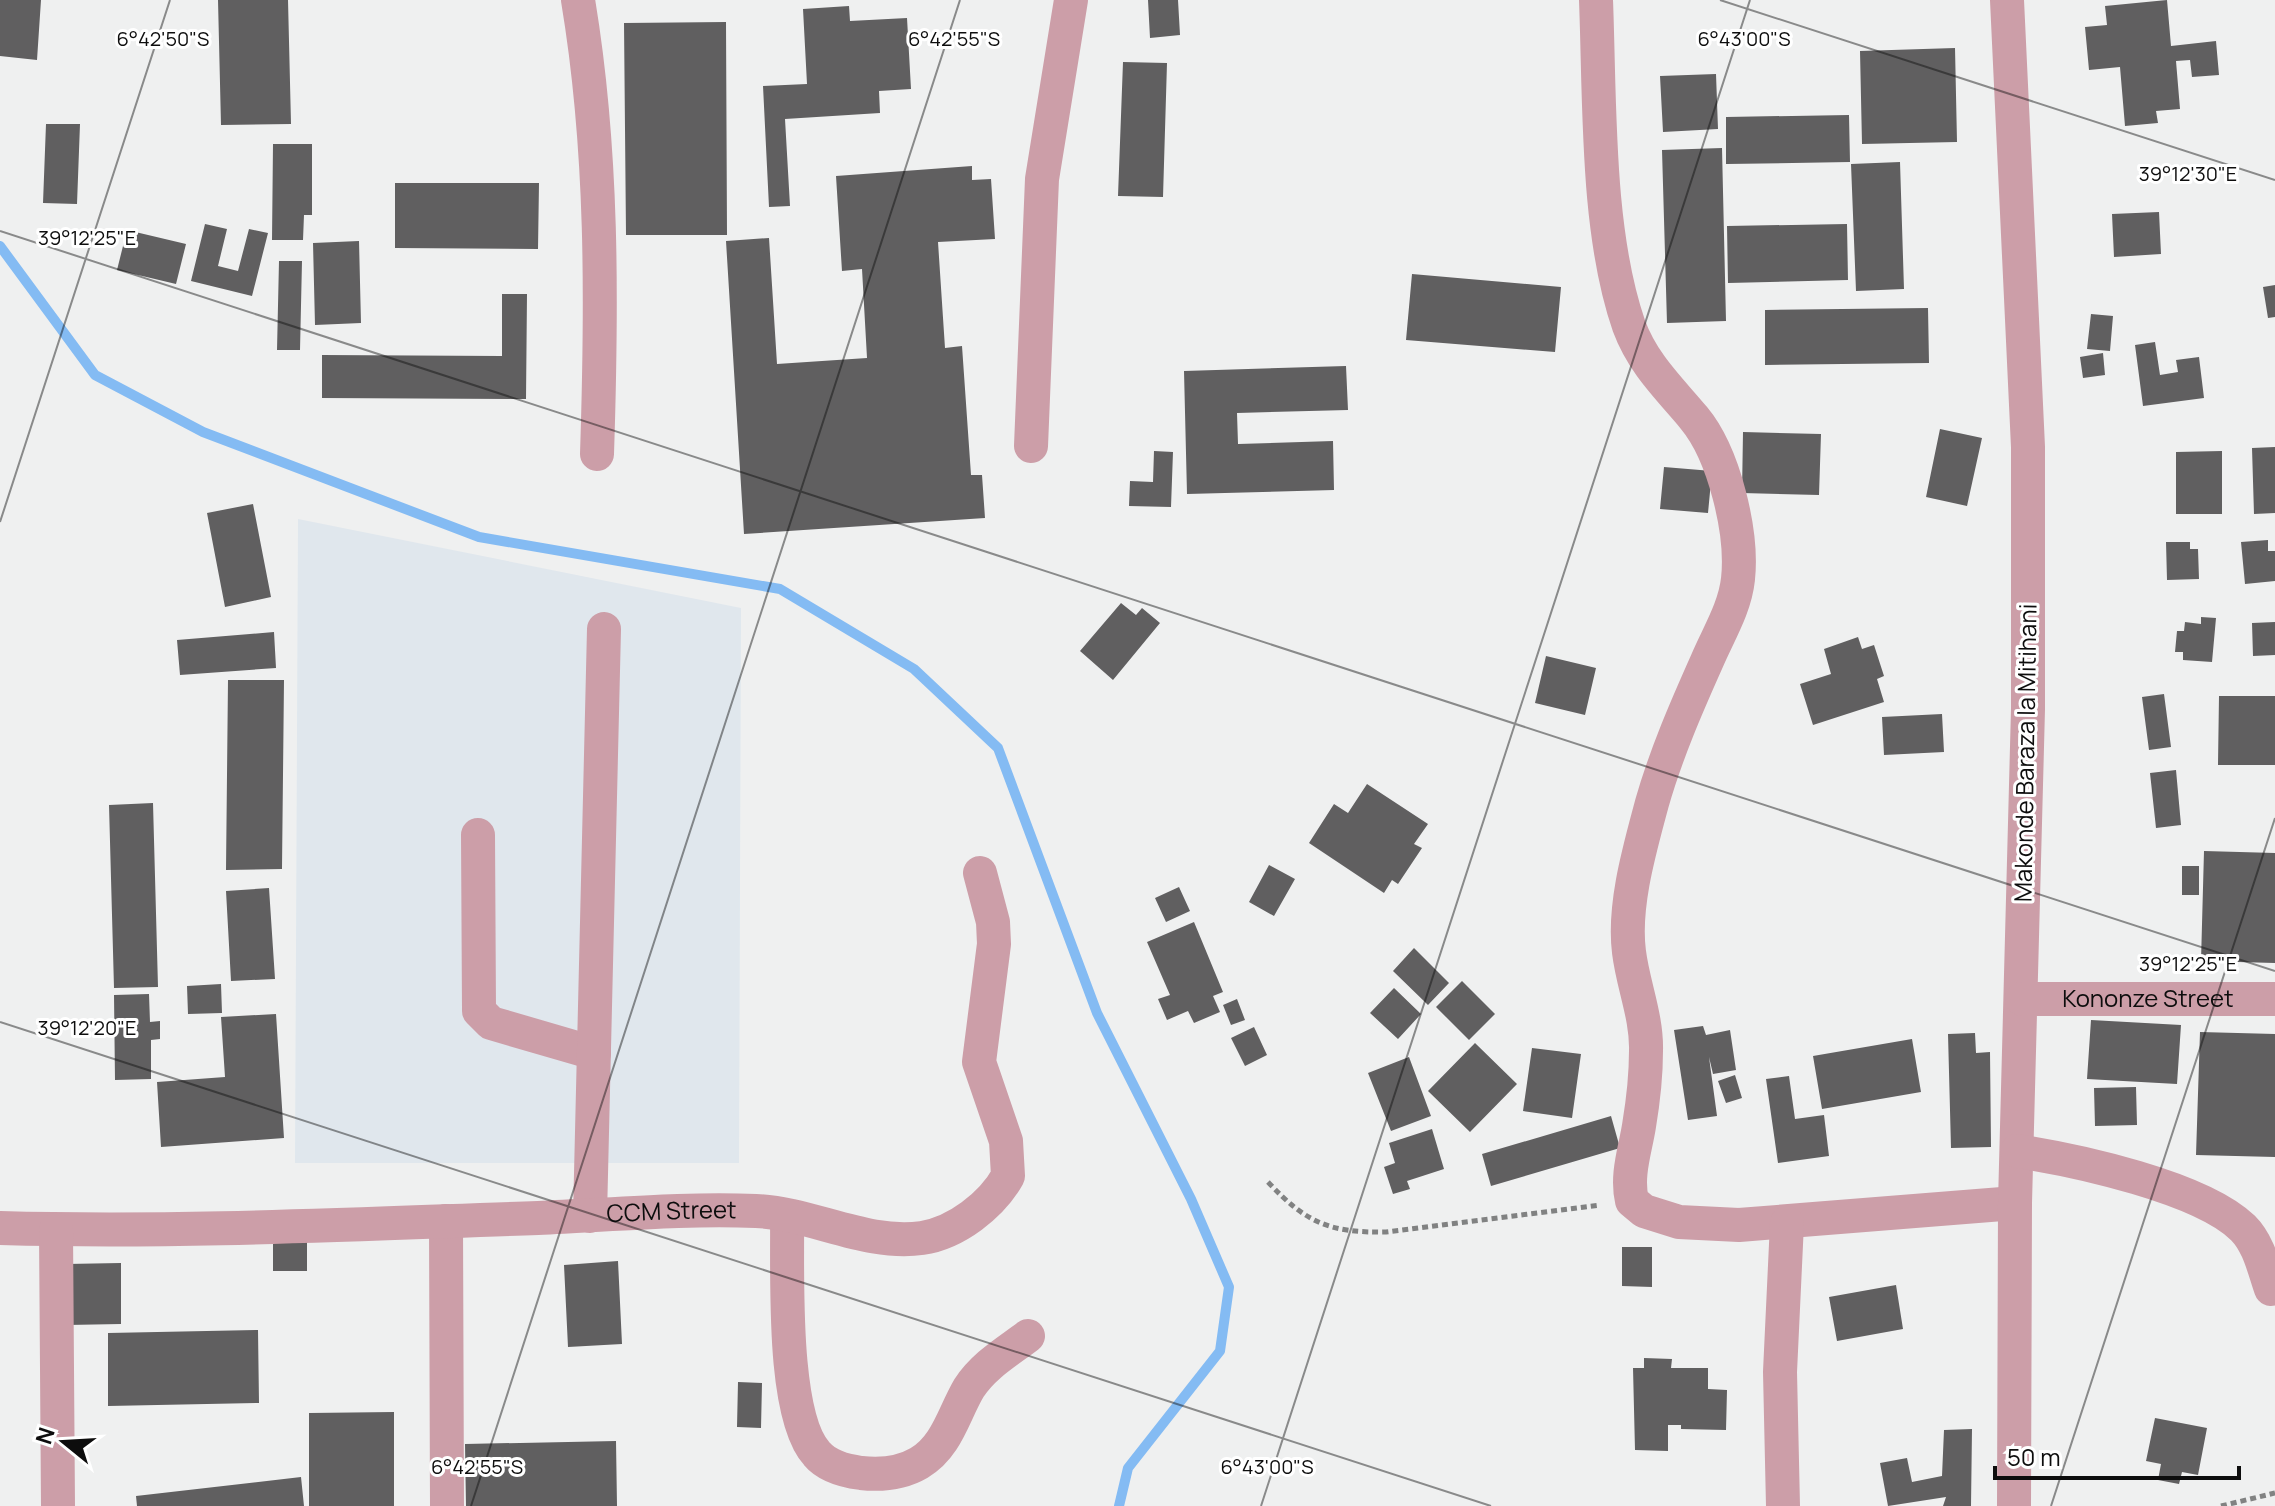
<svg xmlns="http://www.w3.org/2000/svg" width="2275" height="1506" font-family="Manrope,sans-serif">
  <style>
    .built { fill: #e0e7ed }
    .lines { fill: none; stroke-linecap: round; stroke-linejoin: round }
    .stream { stroke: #84bbf3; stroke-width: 10 }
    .building { fill: #605f60 }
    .path { stroke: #818282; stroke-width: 5; stroke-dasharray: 6 4; stroke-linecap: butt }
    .minor { stroke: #cc9ea8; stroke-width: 34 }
    .ticks { fill: none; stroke: #0d0d0d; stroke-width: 2; stroke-opacity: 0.45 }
    .labels { text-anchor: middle; stroke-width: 6; stroke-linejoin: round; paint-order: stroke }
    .street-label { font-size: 24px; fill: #0d0d0d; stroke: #fff }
    .ticks-label { font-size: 20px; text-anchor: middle; fill: #0d0d0d; stroke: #fff; stroke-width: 6; stroke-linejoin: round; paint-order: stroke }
  </style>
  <rect width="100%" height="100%" fill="#eff0f0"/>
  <path class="built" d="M 298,519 L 741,608 L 739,1163 L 295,1163 Z"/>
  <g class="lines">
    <path class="stream" d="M 0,246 L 95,375 L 203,432 L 479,537 L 780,589 L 914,669 L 998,748 L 1097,1013 L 1191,1199 L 1229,1287 L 1220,1351 L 1128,1468 L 1119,1506"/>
  </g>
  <path class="building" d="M 0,0 L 41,0 L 37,60 L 0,56 Z
    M 218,0 L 288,0 L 291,124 L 221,125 Z
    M 1148,0 L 1178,0 L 1180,35 L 1150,38 Z
    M 2167,0 L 2171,46 L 2216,41 L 2219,75 L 2192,77 L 2190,60 L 2176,61 L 2180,109 L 2156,111 L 2158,123 L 2125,126 L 2120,67 L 2089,70 L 2085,27 L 2107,25 L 2105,6 Z
    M 849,6 L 850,21 L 907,18 L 911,89 L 879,91 L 880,113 L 785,119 L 790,206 L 769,207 L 763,86 L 807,84 L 803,9 Z
    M 726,22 L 727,235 L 626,235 L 624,23 Z
    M 1955,48 L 1957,142 L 1862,144 L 1860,51 Z
    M 1123,62 L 1167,63 L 1163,197 L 1118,196 Z
    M 1716,74 L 1718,129 L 1663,132 L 1660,76 Z
    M 1849,115 L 1850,162 L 1726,164 L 1726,117 Z
    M 46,124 L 80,124 L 77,204 L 43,203 Z
    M 273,144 L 312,144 L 312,215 L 304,215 L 303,240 L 272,240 Z
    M 1722,148 L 1726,321 L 1667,323 L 1662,150 Z
    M 1900,162 L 1904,289 L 1856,291 L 1851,164 Z
    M 972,166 L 972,180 L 991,179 L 995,239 L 938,242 L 945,348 L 962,346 L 971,475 L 982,475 L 985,518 L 744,534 L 726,241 L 769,238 L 777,364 L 867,358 L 862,269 L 842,271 L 836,176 Z
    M 395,183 L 539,183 L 538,249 L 395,248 Z
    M 2159,212 L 2161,254 L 2114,257 L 2112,214 Z
    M 205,224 L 227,229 L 218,266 L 238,271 L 249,229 L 268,233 L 252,296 L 191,281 Z
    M 1847,224 L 1848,280 L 1728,283 L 1727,226 Z
    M 127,230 L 186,244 L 176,284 L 117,270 Z
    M 359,241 L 361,323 L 315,325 L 313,243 Z
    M 279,261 L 302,261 L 300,350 L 277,350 Z
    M 1412,274 L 1561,287 L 1555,352 L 1406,340 Z
    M 2275,285 L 2275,317 L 2268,318 L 2263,287 Z
    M 502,294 L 527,294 L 526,399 L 322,398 L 322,355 L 502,356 Z
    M 1928,308 L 1929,363 L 1765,365 L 1765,310 Z
    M 2091,314 L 2113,316 L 2110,351 L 2087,349 Z
    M 2155,342 L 2160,375 L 2178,372 L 2176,360 L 2199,357 L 2204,398 L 2143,406 L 2135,345 Z
    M 2103,353 L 2105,375 L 2083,378 L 2080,357 Z
    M 1346,366 L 1348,410 L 1237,413 L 1238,444 L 1333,441 L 1334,490 L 1187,494 L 1184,371 Z
    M 1940,429 L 1982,438 L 1967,506 L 1926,497 Z
    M 1743,432 L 1821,434 L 1819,495 L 1742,493 Z
    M 2275,447 L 2275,513 L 2254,514 L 2252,448 Z
    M 1154,451 L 1173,452 L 1171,507 L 1129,506 L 1130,481 L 1153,482 Z
    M 2222,451 L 2222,514 L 2176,514 L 2176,452 Z
    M 1664,467 L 1712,471 L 1708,513 L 1660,509 Z
    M 253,504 L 271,597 L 225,607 L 207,513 Z
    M 2268,540 L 2268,551 L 2275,551 L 2275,581 L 2245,584 L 2241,542 Z
    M 2166,542 L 2190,542 L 2190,549 L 2198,549 L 2199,579 L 2167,580 Z
    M 1121,603 L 1136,615 L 1142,608 L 1160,623 L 1113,680 L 1080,651 Z
    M 2201,617 L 2216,618 L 2212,662 L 2183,660 L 2183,652 L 2175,652 L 2177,631 L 2184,631 L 2185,622 L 2201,624 Z
    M 2275,622 L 2275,655 L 2253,656 L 2252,623 Z
    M 274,632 L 276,668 L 180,675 L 177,640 Z
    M 1858,637 L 1862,649 L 1874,645 L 1884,676 L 1877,679 L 1884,702 L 1813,725 L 1800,684 L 1831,674 L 1824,649 Z
    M 1546,656 L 1596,668 L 1585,715 L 1535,703 Z
    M 228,680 L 284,680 L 282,869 L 226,870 Z
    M 2164,694 L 2171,747 L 2149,750 L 2142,697 Z
    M 2219,696 L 2275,696 L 2275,765 L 2218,765 Z
    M 1942,714 L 1944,752 L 1884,755 L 1882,717 Z
    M 2176,770 L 2181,825 L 2156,828 L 2150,773 Z
    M 1367,784 L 1428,824 L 1414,844 L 1422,848 L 1398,884 L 1392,880 L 1384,893 L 1309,843 L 1334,804 L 1348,813 Z
    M 153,803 L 158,987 L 114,988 L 109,805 Z
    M 2204,851 L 2275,853 L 2275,963 L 2201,961 Z
    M 1269,865 L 1295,879 L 1274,916 L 1249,902 Z
    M 2182,866 L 2199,866 L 2199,895 L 2182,895 Z
    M 1179,887 L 1190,911 L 1166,922 L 1155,898 Z
    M 269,888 L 275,979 L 231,981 L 226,891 Z
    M 1194,922 L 1223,992 L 1213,996 L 1220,1012 L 1194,1023 L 1188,1011 L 1167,1020 L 1158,999 L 1170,995 L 1147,942 Z
    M 1414,948 L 1449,983 L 1428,1005 L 1393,971 Z
    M 1462,981 L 1495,1014 L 1469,1040 L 1436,1007 Z
    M 221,984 L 222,1013 L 188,1014 L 187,986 Z
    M 1394,988 L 1421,1014 L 1398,1039 L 1370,1013 Z
    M 149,994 L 150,1022 L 160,1021 L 160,1039 L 151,1040 L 151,1079 L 115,1080 L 114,995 Z
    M 1237,999 L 1245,1020 L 1231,1025 L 1223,1005 Z
    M 276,1014 L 284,1138 L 161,1147 L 157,1082 L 225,1077 L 221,1017 Z
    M 2091,1020 L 2181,1025 L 2177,1084 L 2087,1079 Z
    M 1703,1026 L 1706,1035 L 1730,1030 L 1736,1070 L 1713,1074 L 1709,1057 L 1717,1116 L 1688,1120 L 1674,1030 Z
    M 1254,1027 L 1267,1055 L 1245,1066 L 1231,1038 Z
    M 2200,1032 L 2275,1034 L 2275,1157 L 2196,1155 Z
    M 1975,1033 L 1976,1053 L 1990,1052 L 1991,1147 L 1951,1148 L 1948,1034 Z
    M 1912,1039 L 1921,1092 L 1822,1109 L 1813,1056 Z
    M 1475,1043 L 1517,1084 L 1470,1132 L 1428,1091 Z
    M 1532,1048 L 1581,1054 L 1572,1118 L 1523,1111 Z
    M 1409,1057 L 1431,1116 L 1391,1131 L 1368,1073 Z
    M 1735,1075 L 1742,1098 L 1726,1103 L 1718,1081 Z
    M 1789,1076 L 1795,1119 L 1824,1115 L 1829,1156 L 1778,1163 L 1766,1079 Z
    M 2136,1087 L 2137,1125 L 2095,1126 L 2094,1088 Z
    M 1611,1116 L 1620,1148 L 1491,1186 L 1482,1154 Z
    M 1432,1129 L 1444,1169 L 1407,1181 L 1410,1189 L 1393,1194 L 1384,1167 L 1395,1163 L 1389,1143 Z
    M 273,1231 L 307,1231 L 307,1271 L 273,1271 Z
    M 1622,1247 L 1652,1247 L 1652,1287 L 1622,1286 Z
    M 618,1261 L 622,1344 L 568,1347 L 564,1265 Z
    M 121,1263 L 121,1324 L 67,1325 L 66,1264 Z
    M 1896,1285 L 1903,1329 L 1837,1341 L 1829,1297 Z
    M 258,1330 L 259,1403 L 108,1406 L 108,1333 Z
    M 1644,1358 L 1672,1359 L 1671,1368 L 1708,1368 L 1708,1389 L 1727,1390 L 1726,1430 L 1681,1429 L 1681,1425 L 1668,1425 L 1668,1451 L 1635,1450 L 1633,1368 L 1644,1368 Z
    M 738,1382 L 762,1383 L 761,1428 L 737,1427 Z
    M 394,1412 L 394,1506 L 309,1506 L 309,1413 Z
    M 2155,1418 L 2207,1428 L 2198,1475 L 2182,1472 L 2179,1484 L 2158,1480 L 2161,1464 L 2146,1461 Z
    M 1972,1429 L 1971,1506 L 1943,1506 L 1946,1497 L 1888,1506 L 1880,1463 L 1907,1458 L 1912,1482 L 1942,1476 L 1944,1430 Z
    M 616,1441 L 617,1506 L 466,1506 L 465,1444 Z
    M 301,1477 L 304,1506 L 137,1506 L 136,1496 Z"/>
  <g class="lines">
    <path class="path" d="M 1268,1182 C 1306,1223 1330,1233 1386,1232 L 1600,1205
      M 2221,1506 L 2275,1493"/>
    <g class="minor">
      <path d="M 578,0 C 603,150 602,302 597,454"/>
      <path d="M 1596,0 C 1600,101 1596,231 1629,326 C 1643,364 1669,388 1694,418 C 1724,454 1743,532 1738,579 C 1735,608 1718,635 1707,661 C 1686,708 1666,754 1652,803 C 1640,848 1623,905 1629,952 C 1633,985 1647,1017 1646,1051 C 1646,1075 1643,1102 1639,1126 C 1635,1151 1626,1175 1632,1201 L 1644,1211 L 1679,1222 L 1739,1225 L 2015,1203"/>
      <path d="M 2007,0 L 2028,447 L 2028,709 L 2015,1203 L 2014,1506"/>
      <path d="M 1031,446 L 1042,179 L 1071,0"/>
      <path d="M 478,835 L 479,1011 L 491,1023 L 594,1053"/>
      <path id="s1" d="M 2022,999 L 2275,999"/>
      <path d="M 2017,1151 C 2076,1160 2201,1187 2243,1228 C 2259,1244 2264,1269 2271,1289"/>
      <path d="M 590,1216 L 604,629"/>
      <path d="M 787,1216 C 788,1270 781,1415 817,1454 C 827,1466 846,1471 861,1473 C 880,1475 902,1473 919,1463 C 947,1447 954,1413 969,1388 C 984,1365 1007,1352 1028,1336"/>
      <path d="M 446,1221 L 447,1506"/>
      <path id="s2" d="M 0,1228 C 179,1233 359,1224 538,1218 C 610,1215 684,1208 756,1211 C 811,1213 866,1246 922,1238 C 956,1233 992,1205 1008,1176 L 1006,1141 L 979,1062 L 994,944 L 993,922 L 980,873"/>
      <path d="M 56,1230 L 58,1506"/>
      <path d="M 1783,1506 L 1780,1372 L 1787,1223"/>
    </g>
  </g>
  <path class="ticks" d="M 1720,0 L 2275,180M 0,231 L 2275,971M 0,522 L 170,0M 0,1022 L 1491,1506M 471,1506 L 960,0M 1261,1506 L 1750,0M 2051,1506 L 2275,818"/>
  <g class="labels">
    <g class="street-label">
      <text transform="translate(2026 753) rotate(-89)" y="8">Makonde Baraza la Mitihani</text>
      <text dy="8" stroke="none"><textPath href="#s1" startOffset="126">Kononze Street</textPath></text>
      <text dy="8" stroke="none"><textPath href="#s2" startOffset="672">CCM Street</textPath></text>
    </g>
  </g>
  <g class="ticks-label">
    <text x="163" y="46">6°42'50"S</text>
    <text x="954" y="46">6°42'55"S</text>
    <text x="1744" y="46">6°43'00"S</text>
    <text x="2188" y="181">39°12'30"E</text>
    <text x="87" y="245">39°12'25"E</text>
    <text x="2188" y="971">39°12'25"E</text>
    <text x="87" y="1035">39°12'20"E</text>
    <text x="477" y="1474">6°42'55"S</text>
    <text x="1267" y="1474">6°43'00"S</text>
  </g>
  <g transform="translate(64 1442) rotate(288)" stroke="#ffffff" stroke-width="6" paint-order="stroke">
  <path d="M0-6L14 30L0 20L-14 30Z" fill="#0d0d0d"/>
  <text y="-12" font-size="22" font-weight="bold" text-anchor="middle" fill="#0d0d0d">N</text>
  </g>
  <path d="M1995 1466v12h244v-12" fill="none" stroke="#0d0d0d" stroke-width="4"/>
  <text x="2007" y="1466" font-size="24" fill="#0d0d0d" stroke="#ffffff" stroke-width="6" paint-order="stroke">50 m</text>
</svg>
